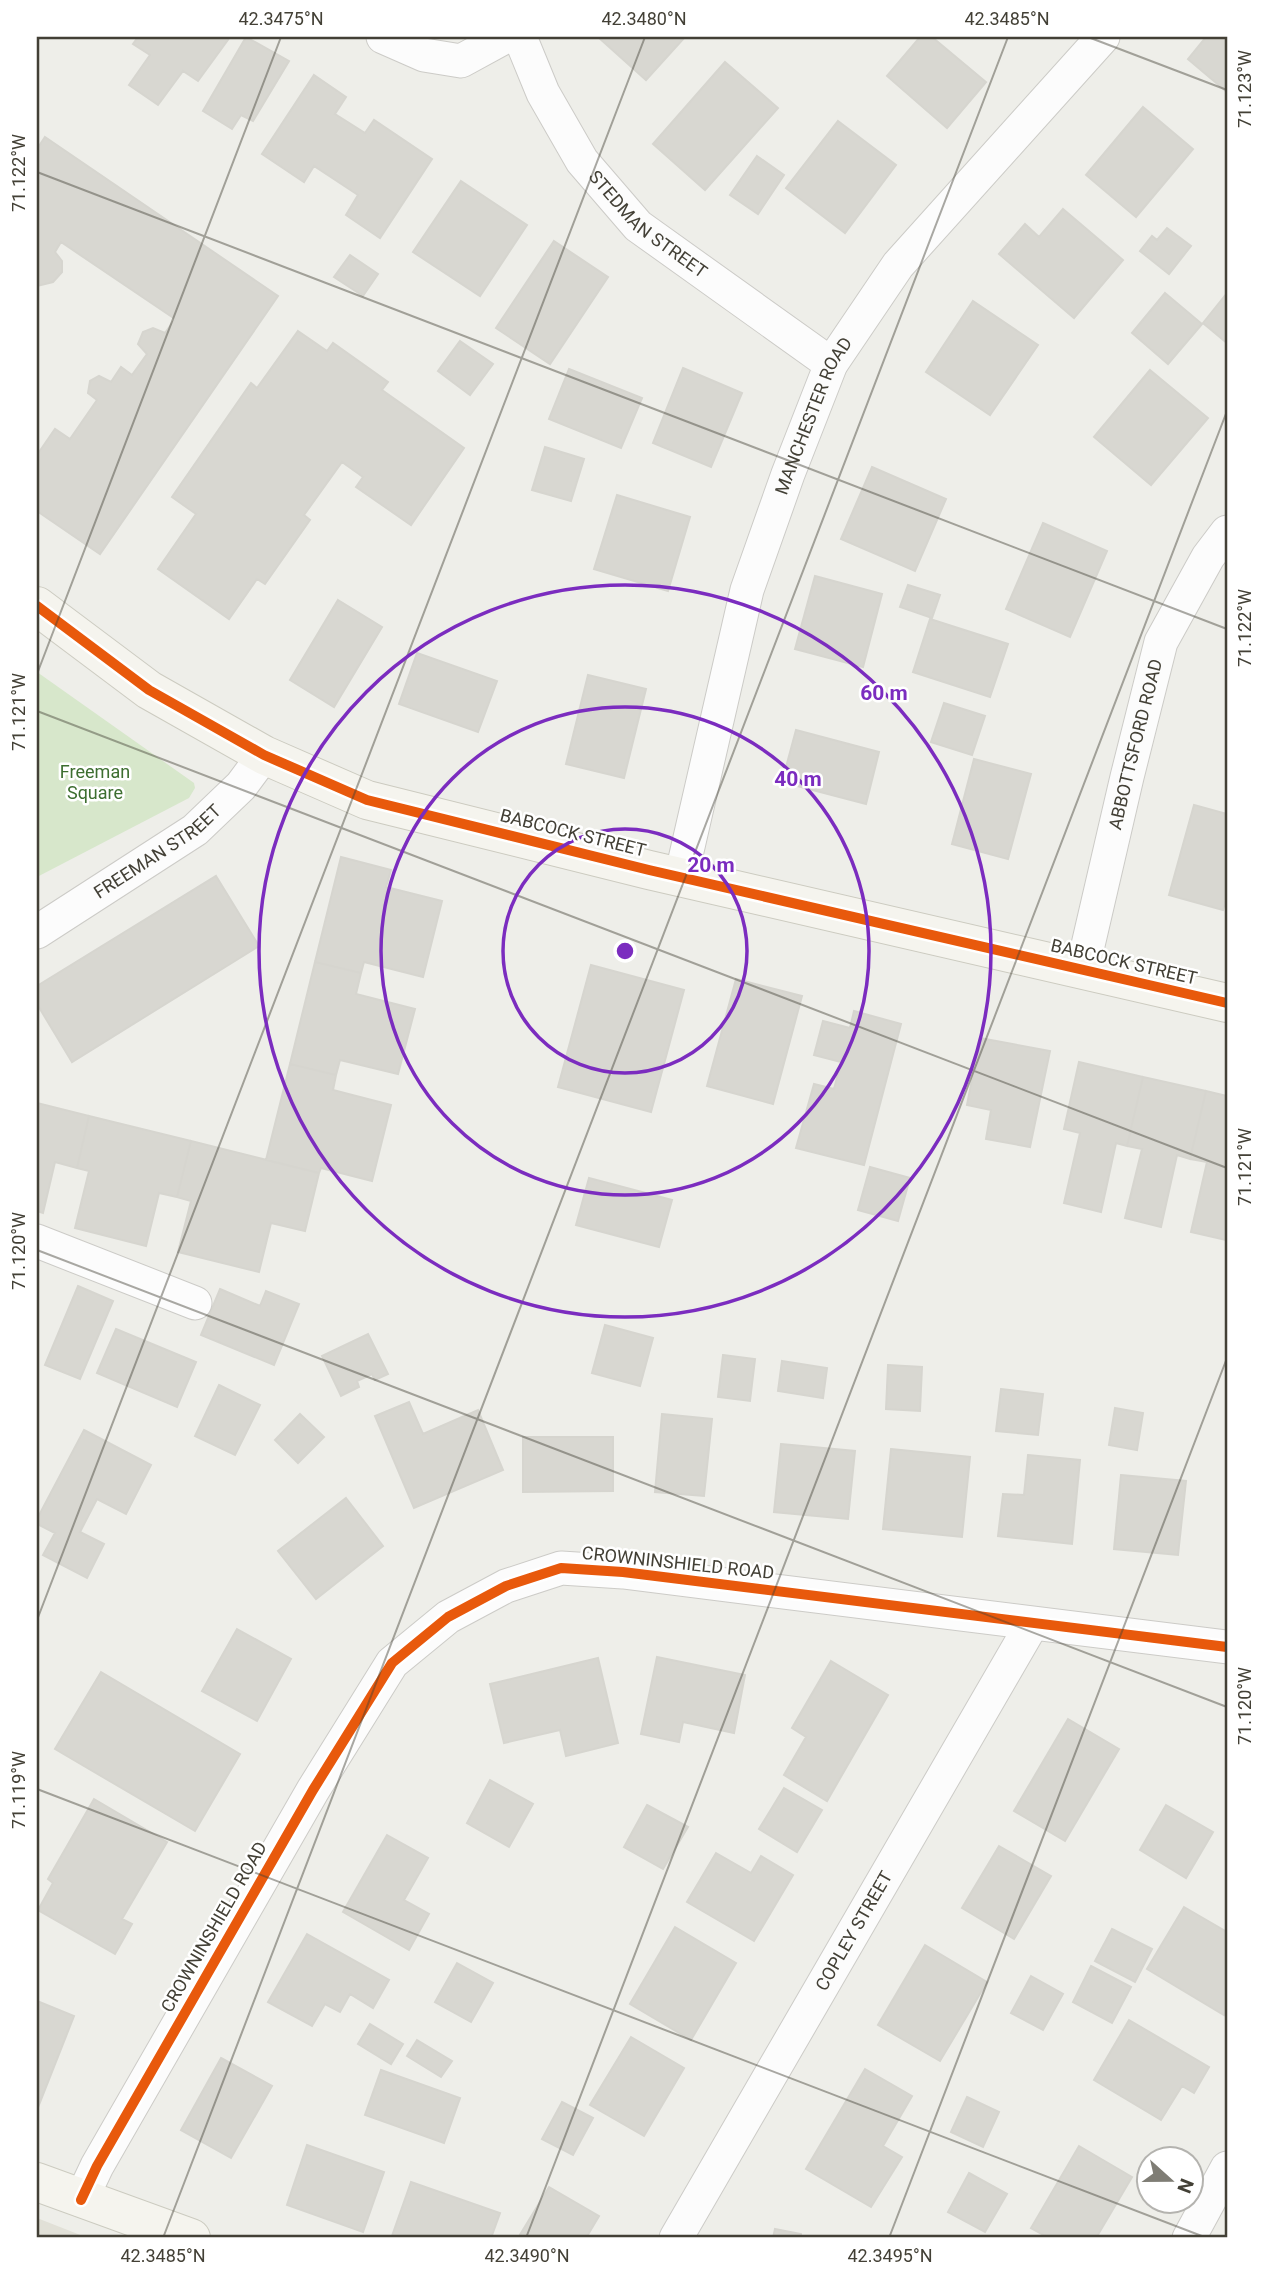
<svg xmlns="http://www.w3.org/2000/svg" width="1264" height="2275" font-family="Roboto,sans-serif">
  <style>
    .residential { fill: #e1e0d7 }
    .green { fill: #d7e7cb }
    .building { fill: #d8d7d1; stroke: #d6d5cf; stroke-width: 2 }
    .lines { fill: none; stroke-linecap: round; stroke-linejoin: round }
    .street-casing { stroke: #cccbc7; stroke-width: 35 }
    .secondary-casing { stroke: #cccbc0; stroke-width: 40 }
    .street { stroke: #fcfcfc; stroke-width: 33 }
    .secondary { stroke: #f5f4ee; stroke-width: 38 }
    .cycleway-casing { stroke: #fff; stroke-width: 15 }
    .cycleway { stroke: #e8590c; stroke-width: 10 }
    .ticks { fill: none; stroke: #434036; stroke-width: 2; stroke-opacity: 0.45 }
    .ring { fill: none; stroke: #7b2cbf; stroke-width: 3.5 }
    .labels { text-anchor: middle; stroke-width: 5; stroke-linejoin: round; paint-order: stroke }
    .street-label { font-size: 18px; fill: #434036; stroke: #fff }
    .park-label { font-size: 18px; fill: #3d6e30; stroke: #fff }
    .centre { fill: #7b2cbf; stroke: #fff; stroke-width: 3.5 }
    .ring-label { font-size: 21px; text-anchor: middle; font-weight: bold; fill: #7b2cbf; stroke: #fff; stroke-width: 5; stroke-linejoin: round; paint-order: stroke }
    .neatline { fill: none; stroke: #434036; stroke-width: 2.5 }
    .ticks-label { font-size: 18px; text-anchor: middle; fill: #434036 }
  </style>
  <rect width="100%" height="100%" fill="#eeeee9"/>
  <path class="residential" d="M 37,2218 L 88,2238 L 37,2238 Z"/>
  <path class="green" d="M 37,672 L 194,783 L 195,788 L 189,798 L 37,877 Z"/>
  <path class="building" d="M 138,37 L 230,37 L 198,81 L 183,71 L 158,105 L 129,85 L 150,55 L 133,44 Z
    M 246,37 L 289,61 L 253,121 L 241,115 L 232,129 L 203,111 Z
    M 598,37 L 685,37 L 646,80 Z
    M 920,37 L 932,37 L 986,82 L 947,128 L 887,76 Z
    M 1206,37 L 1227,37 L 1227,92 L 1188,59 Z
    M 725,62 L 778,108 L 705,190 L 653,144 Z
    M 314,75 L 346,97 L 335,114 L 365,133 L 374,120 L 432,159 L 380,238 L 346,215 L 358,195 L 314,166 L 304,182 L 262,154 Z
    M 1143,107 L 1193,149 L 1136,217 L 1086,175 Z
    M 838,121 L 896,165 L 845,233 L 786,188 Z
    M 45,137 L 278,296 L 100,554 L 37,511 L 37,455 L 55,429 L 70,439 L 97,400 L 88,393 L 90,381 L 99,376 L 111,382 L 121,367 L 132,375 L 147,354 L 138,344 L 143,332 L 153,328 L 165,333 L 175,319 L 61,242 L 55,252 L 62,261 L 62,272 L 53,282 L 37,286 L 37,149 Z
    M 757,156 L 784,175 L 758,214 L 730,195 Z
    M 461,181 L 527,225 L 480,296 L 413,252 Z
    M 1063,209 L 1123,260 L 1074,318 L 999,254 L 1025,224 L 1039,237 Z
    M 1167,228 L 1191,246 L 1169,274 L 1140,251 L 1152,236 L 1157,240 Z
    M 554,241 L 608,277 L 550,364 L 496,328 Z
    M 350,255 L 378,274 L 363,296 L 334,277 Z
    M 1165,293 L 1202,324 L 1168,364 L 1132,333 Z
    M 1227,293 L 1227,343 L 1203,323 Z
    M 973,301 L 1038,345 L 990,415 L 926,372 Z
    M 298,331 L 327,351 L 333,343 L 388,382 L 382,390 L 464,448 L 411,525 L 356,487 L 363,477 L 342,462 L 304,515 L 310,520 L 265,584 L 257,579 L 229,619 L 158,569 L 196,514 L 172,497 L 251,383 L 257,388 Z
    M 460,341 L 493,364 L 470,395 L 438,371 Z
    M 683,368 L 742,393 L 711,467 L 653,443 Z
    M 569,369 L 642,398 L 621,448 L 549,419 Z
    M 1150,370 L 1208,418 L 1151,485 L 1094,437 Z
    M 545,447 L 584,459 L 571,501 L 532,490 Z
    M 872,467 L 946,499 L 915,571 L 841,539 Z
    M 617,495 L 690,517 L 668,591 L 594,569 Z
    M 1043,523 L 1107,551 L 1070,637 L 1006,609 Z
    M 815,576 L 882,594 L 863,667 L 795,649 Z
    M 908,585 L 940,595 L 932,618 L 900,607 Z
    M 338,600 L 382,627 L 334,707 L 290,680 Z
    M 930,619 L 1008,644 L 990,697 L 913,672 Z
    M 417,653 L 497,681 L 478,732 L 399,704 Z
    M 588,675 L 646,689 L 624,778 L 566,764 Z
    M 944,703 L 985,716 L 972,755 L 931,742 Z
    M 796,730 L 879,752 L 866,804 L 782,782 Z
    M 974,759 L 1031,774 L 1008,859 L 952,844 Z
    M 1194,805 L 1227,814 L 1227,896 L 1223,910 L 1169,895 Z
    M 341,857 L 391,870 L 386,887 L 442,901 L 423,977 L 364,962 L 361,973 L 315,962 Z
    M 216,876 L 259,946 L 72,1062 L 37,1004 L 37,986 Z
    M 315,962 L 361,973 L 356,994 L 415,1009 L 398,1074 L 340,1060 L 336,1075 L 290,1064 Z
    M 591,965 L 684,990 L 651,1112 L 558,1087 Z
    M 736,979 L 802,996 L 773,1104 L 707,1086 Z
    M 854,1011 L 901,1024 L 864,1165 L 796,1148 L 814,1084 L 834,1089 L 841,1062 L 814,1055 L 823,1021 L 850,1028 Z
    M 980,1038 L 1050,1051 L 1030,1147 L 986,1139 L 991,1110 L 967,1105 Z
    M 1079,1062 L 1143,1077 L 1127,1146 L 1116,1143 L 1101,1212 L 1064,1203 L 1080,1133 L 1064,1129 Z
    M 290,1064 L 336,1075 L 333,1090 L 391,1105 L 372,1181 L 321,1168 L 319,1173 L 266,1160 Z
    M 1143,1077 L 1206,1091 L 1190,1159 L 1177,1155 L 1161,1227 L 1125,1218 L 1142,1149 L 1127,1146 Z
    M 1206,1091 L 1227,1096 L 1226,1240 L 1191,1232 L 1207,1162 L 1190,1159 Z
    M 37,1103 L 89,1116 L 77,1168 L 55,1162 L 43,1213 L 37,1211 Z
    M 89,1116 L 191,1141 L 177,1197 L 159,1193 L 146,1246 L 75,1228 L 89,1171 L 77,1168 Z
    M 191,1141 L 319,1173 L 305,1231 L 271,1223 L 259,1272 L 178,1252 L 191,1201 L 177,1197 Z
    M 870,1167 L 910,1178 L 898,1221 L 858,1210 Z
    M 589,1178 L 672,1200 L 659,1247 L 576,1225 Z
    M 78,1286 L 113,1301 L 80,1379 L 45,1365 Z
    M 220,1289 L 260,1306 L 266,1291 L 299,1304 L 274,1365 L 201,1335 Z
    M 605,1325 L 653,1338 L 640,1386 L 592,1373 Z
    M 116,1329 L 196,1362 L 177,1407 L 97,1373 Z
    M 368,1334 L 388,1374 L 375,1380 L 372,1374 L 357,1381 L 359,1387 L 341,1396 L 322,1356 Z
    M 723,1355 L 755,1359 L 750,1401 L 718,1397 Z
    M 782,1361 L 827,1368 L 823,1398 L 778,1391 Z
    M 888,1365 L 922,1367 L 920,1411 L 886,1409 Z
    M 219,1385 L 260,1405 L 235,1455 L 195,1436 Z
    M 1001,1389 L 1043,1394 L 1038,1435 L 996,1431 Z
    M 409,1402 L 423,1434 L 478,1410 L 503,1470 L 414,1508 L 375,1416 Z
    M 1115,1408 L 1143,1413 L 1137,1450 L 1109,1445 Z
    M 300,1414 L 324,1437 L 298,1463 L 275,1440 Z
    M 662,1414 L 712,1419 L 704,1496 L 655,1492 Z
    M 84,1430 L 151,1465 L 126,1514 L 97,1499 L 80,1532 L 104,1544 L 87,1578 L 43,1555 L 55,1533 L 37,1524 L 37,1519 Z
    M 523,1437 L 613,1437 L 613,1491 L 523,1492 Z
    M 781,1444 L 855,1451 L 848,1519 L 774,1512 Z
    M 891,1449 L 970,1457 L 962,1537 L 883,1529 Z
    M 1028,1455 L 1080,1460 L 1072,1544 L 998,1536 L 1003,1494 L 1024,1495 Z
    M 1121,1475 L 1186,1481 L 1178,1555 L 1114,1549 Z
    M 346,1498 L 383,1546 L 316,1599 L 278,1551 Z
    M 237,1629 L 291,1659 L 257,1721 L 202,1691 Z
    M 657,1657 L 745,1675 L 734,1733 L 683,1722 L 679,1742 L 641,1734 Z
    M 598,1658 L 618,1743 L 566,1756 L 560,1730 L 504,1743 L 490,1684 Z
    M 831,1661 L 888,1695 L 827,1801 L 784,1775 L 806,1737 L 792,1728 Z
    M 101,1672 L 240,1754 L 195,1831 L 55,1749 Z
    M 1068,1719 L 1119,1749 L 1065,1841 L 1014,1811 Z
    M 490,1780 L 533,1804 L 509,1847 L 467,1823 Z
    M 784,1788 L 822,1810 L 797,1852 L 759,1829 Z
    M 94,1799 L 167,1842 L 122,1919 L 132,1924 L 115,1954 L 38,1910 L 53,1883 L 48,1879 Z
    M 647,1805 L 688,1827 L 663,1869 L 624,1847 Z
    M 1166,1805 L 1213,1832 L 1186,1878 L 1140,1850 Z
    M 387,1835 L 428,1858 L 404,1900 L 429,1914 L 409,1950 L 343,1912 Z
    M 999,1846 L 1051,1876 L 1014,1939 L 962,1908 Z
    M 716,1853 L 751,1873 L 761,1856 L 793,1875 L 754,1941 L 687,1902 Z
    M 1184,1907 L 1227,1932 L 1227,2009 L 1224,2015 L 1147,1969 Z
    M 675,1927 L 736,1963 L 691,2040 L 630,2004 Z
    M 1112,1929 L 1152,1949 L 1135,1982 L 1095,1961 Z
    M 307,1934 L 389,1980 L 373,2008 L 350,1994 L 340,2012 L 325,2004 L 312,2026 L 268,2002 Z
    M 925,1945 L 987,1982 L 940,2061 L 878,2025 Z
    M 457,1963 L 493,1983 L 471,2022 L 435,2002 Z
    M 1091,1966 L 1131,1987 L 1112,2023 L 1073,2002 Z
    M 1031,1976 L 1063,1994 L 1043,2030 L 1011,2013 Z
    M 37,2001 L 74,2016 L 37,2110 Z
    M 1129,2020 L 1209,2067 L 1194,2093 L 1182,2086 L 1161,2120 L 1094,2080 Z
    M 370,2024 L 403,2044 L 391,2064 L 358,2044 Z
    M 631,2037 L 684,2068 L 644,2136 L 590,2105 Z
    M 417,2040 L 452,2061 L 441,2077 L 407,2056 Z
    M 221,2058 L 272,2086 L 231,2158 L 181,2130 Z
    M 865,2069 L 912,2096 L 883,2146 L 902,2157 L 871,2207 L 806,2169 Z
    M 381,2070 L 460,2098 L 444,2143 L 365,2115 Z
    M 967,2097 L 999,2112 L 983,2147 L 951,2132 Z
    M 562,2102 L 593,2118 L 573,2155 L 542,2139 Z
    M 307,2145 L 384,2172 L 363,2232 L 287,2205 Z
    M 1079,2146 L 1132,2177 L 1096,2238 L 1049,2238 L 1031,2228 Z
    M 969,2173 L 1007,2194 L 985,2232 L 948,2212 Z
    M 411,2182 L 500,2213 L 491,2238 L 392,2236 Z
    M 549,2187 L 599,2216 L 586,2238 L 518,2238 Z
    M 775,2229 L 801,2234 L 801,2238 L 773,2238 Z"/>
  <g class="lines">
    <defs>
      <g id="street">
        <path d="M 383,37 L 424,55 L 461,61 L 505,37"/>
        <path id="s1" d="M 520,37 L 543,93 L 582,161 L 638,226 L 831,364"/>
        <path id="s2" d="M 681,877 L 747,590 L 788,474 L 831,364 L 898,265 L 1103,37"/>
        <path id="s3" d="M 37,932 L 195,830 L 241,786 L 264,755"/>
        <path id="s4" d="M 1082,971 L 1127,777 L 1161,642 L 1208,557 L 1227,532"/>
        <path d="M 37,1241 L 195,1303"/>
        <path d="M 81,2200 L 97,2166 L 313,1790 L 392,1663 L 448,1617 L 506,1586 L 561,1568 L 623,1572 L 1227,1647"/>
        <path id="s5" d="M 676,2238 L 1032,1624"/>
        <path d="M 1189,2238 L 1227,2168"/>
      </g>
      <path id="secondary" d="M 37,606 L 149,690 L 264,755 L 367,800 L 649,870 L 1227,1003
        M 37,2182 L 191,2238"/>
    </defs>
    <use href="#street" class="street-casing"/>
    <use href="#secondary" class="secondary-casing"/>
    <use href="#street" class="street"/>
    <use href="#secondary" class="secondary"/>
    <defs>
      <path id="cycleway" d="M 37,606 L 149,690 L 264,755 L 367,800 L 649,870 L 1227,1003
        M 81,2200 L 97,2166 L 313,1790 L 392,1663 L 448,1617 L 506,1586 L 561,1568 L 623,1572 L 1227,1647"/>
    </defs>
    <use href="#cycleway" class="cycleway-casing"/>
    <use href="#cycleway" class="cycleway"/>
  </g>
  <path class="ticks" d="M 1088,37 L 1227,90M 37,172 L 1227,629M 37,674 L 281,37M 37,711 L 1227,1168M 37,1250 L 1227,1707M 37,1620 L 645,37M 37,1789 L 1207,2238M 163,2238 L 1008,37M 526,2238 L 1227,411M 889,2238 L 1227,1358"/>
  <g class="ring">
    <circle cx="625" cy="951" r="122"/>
    <circle cx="625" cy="951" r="244"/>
    <circle cx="625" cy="951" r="366"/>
  </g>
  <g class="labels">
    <g class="street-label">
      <text dy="6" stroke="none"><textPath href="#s1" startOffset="231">STEDMAN STREET</textPath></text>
      <text dy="6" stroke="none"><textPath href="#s2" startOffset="481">MANCHESTER ROAD</textPath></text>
      <text dy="6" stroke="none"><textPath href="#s4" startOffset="233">ABBOTTSFORD ROAD</textPath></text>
      <text transform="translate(573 833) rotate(14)" y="6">BABCOCK STREET</text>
      <text dy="6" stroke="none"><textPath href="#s3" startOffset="145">FREEMAN STREET</textPath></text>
      <text transform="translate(1124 962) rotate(13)" y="6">BABCOCK STREET</text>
      <text transform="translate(678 1563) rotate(6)" y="6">CROWNINSHIELD ROAD</text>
      <text transform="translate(214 1927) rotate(-60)" y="6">CROWNINSHIELD ROAD</text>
      <text dy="6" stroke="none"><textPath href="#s5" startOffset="355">COPLEY STREET</textPath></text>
    </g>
    <g class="park-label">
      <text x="95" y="778">Freeman<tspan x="95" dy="21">Square</tspan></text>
    </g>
  </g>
  <circle cx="625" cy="951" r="10" class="centre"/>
  <g class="ring-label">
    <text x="884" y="700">60 m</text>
    <text x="798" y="786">40 m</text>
    <text x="711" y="872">20 m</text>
  </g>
  <rect width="1264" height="2275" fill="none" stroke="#ffffff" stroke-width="77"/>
  <g transform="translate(1170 2180) rotate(111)"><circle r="33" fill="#ffffff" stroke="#b4b3af" stroke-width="2"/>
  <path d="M0-5L12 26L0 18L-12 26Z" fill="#7f7d75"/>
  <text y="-10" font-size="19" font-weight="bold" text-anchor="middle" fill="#434036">N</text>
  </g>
  <rect x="38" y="38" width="1188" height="2198" class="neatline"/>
  <g class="ticks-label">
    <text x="281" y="25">42.3475°N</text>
    <text x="644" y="25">42.3480°N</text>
    <text x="1007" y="25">42.3485°N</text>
    <text transform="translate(1245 89) rotate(-90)" y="6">71.123°W</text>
    <text transform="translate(19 173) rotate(-90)" y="6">71.122°W</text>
    <text transform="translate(1245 628) rotate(-90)" y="6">71.122°W</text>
    <text transform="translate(19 712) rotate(-90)" y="6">71.121°W</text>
    <text transform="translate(1245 1167) rotate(-90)" y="6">71.121°W</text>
    <text transform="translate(19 1251) rotate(-90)" y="6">71.120°W</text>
    <text transform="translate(1245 1706) rotate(-90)" y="6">71.120°W</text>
    <text transform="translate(19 1790) rotate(-90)" y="6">71.119°W</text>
    <text x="163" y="2262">42.3485°N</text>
    <text x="527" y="2262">42.3490°N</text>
    <text x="890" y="2262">42.3495°N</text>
  </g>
</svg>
